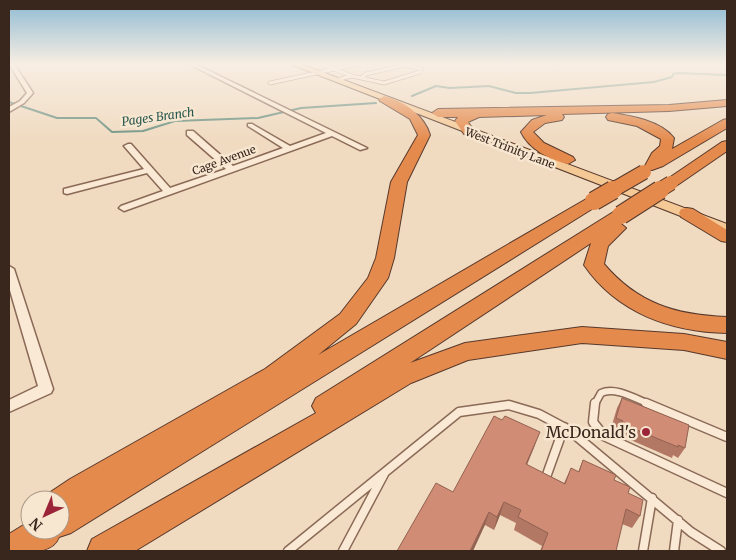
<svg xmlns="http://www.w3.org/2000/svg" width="736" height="560" font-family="Merriweather,serif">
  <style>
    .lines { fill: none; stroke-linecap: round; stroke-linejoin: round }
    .stream { stroke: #6a9081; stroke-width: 2 }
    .lane-far2-casing { stroke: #8a6a57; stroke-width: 4.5 }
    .lane-far1-casing { stroke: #8a6a57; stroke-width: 9 }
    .lane-casing { stroke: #8a6a57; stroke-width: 11 }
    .street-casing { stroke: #8a6a57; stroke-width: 3 }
    .primary-casing { stroke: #57392c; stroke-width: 2 }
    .highway-casing { stroke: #57392c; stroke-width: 2 }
    .lane-far2 { stroke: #fae9d4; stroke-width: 3 }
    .lane-far1 { stroke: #fae9d4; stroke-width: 6 }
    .lane { stroke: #fae9d4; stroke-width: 8 }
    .street { fill: #fae9d4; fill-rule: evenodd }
    .primary { fill: #f5c996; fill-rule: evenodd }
    .highway { fill: #e48a4c; fill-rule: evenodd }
    .highway-bridge-far1-casing { stroke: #57392c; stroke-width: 16; stroke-linecap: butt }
    .highway-bridge-casing { stroke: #57392c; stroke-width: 20; stroke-linecap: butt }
    .highway-bridge-far1 { stroke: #e48a4c; stroke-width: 14 }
    .highway-bridge { stroke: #e48a4c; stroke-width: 18 }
    .wall { fill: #b37864 }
    .shaded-wall { fill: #926251 }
    .building { fill: #d08c74; stroke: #926251 }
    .poi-dot { fill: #9c2438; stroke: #f7e6d0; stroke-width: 2 }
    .labels { text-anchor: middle; stroke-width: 5; stroke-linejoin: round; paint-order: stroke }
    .far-street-label { font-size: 11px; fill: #39261c; stroke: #f7e6d0 }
    .far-water-label { font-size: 12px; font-style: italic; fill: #2b594f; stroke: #f7e6d0 }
    .near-poi-label { font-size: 16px; fill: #39261c; stroke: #f7e6d0; text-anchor: end }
  </style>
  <rect width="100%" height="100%" fill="#f0dac0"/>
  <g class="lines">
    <path class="stream" d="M 412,96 L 436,86 L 450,88 L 489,86 L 516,93 L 530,93 L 654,82 L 672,77 L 673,74 L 678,73 L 727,75
      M 9,102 L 57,118 L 96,118 L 112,132 L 143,131 L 175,121 L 258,118 L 301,108 L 376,103"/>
    <defs>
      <path id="lane-far2" d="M 321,64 L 352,76 L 336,80
        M 556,64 L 560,64
        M 352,76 L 384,83 L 420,72
        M 361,78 L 366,74 L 405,65 L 421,69 L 420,72
        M 270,83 L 358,64"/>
      <path id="lane-far1" d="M 595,404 L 601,393 C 615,386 636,399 649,404"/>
      <path id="lane" d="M 595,403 L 593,422 L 604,436 L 727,493
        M 646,403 L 727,437
        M 545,480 L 564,427
        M 288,551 L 459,412 L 509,405 L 539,414 L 569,430 L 691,532 L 721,551
        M 343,551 L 384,474
        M 643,551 L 652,498
        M 674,551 L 678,520"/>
      <path id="street" d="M 9,64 L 14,64 L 33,93 L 24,103 L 9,112 L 9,107 L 20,101 L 27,93 Z
        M 189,64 L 195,64 L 367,148 L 360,150 L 332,136 L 124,211 L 119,208 L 121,206 L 163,191 L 147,173 L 67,194 L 64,193 L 64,189 L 144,169 L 124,146 L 128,144 L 131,144 L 170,188 L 226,169 L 187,135 L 187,131 L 193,131 L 233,166 L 283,148 L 248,126 L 248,124 L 252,124 L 290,146 L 326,133 Z
        M 9,266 L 14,269 L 53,389 L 51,393 L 9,412 L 9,400 L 38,386 L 9,287 Z"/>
      <path id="primary" d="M 290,64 L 301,64 L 727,224 L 727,234 Z"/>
      <path id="highway" d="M 384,96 C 404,101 424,115 430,135 L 407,182 L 394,258 L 388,278 L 356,324 L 318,355 L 588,198 L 600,198 L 602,201 L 600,204 L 71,533 L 59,537 C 52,556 24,551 9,551 L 9,534 L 30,521 L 30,530 L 60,530 L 60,500 L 46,500 L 49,493 L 70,479 L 265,369 L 340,314 L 368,278 L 376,258 L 391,182 L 418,135 L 410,119 L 380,101 L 379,99 Z
        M 727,100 L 727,106 L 669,111 L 562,114 L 564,117 L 562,120 L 545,123 L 533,132 L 544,143 L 573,157 L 575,160 L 568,164 C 550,160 529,149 521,132 L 532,120 L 547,115 L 479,117 L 468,122 L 474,131 L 468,135 L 464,134 L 455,121 L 458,117 L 438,117 L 432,113 L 438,109 L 669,105 Z
        M 612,113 C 632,116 661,121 674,138 L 672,149 L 723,120 L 727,119 L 727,128 L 663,166 L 652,170 L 647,169 L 645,166 L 652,153 L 660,146 L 661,139 L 637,126 L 608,120 L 606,117 L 608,114 Z
        M 727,141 L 727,151 L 676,186 L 666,186 L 663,183 L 666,180 L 722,142 Z
        M 687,208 L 693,209 L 727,230 L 727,242 L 721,241 L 681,217 L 679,213 L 681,209 Z
        M 621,210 L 627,211 L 629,215 L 620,223 L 626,228 L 608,246 L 604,264 C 638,304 676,315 727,317 L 727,333 C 671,332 617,313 584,265 L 591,243 L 410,363 L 465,343 L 582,327 L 684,334 L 727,342 L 727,359 L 684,350 L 582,343 L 468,360 L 411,383 L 135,551 L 87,551 L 92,539 L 316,413 L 312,406 L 316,398 L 615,211 Z"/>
    </defs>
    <use href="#lane-far2" class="lane-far2-casing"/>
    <use href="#lane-far1" class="lane-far1-casing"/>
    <use href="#lane" class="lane-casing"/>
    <use href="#street" class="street-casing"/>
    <use href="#primary" class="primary-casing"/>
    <use href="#highway" class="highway-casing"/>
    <use href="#lane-far2" class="lane-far2"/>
    <use href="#lane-far1" class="lane-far1"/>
    <use href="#lane" class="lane"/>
    <use href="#street" class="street"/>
    <use href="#primary" class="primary"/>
    <use href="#highway" class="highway"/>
    <defs>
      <path id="highway-bridge-far1" d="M 611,191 L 644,172
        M 658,191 L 671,183"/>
      <path id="highway-bridge" d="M 594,201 L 613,190
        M 621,215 L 660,190"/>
    </defs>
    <use href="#highway-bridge-far1" class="highway-bridge-far1-casing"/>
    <use href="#highway-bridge" class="highway-bridge-casing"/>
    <use href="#highway-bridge-far1" class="highway-bridge-far1"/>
    <use href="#highway-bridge" class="highway-bridge"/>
  </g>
  <path class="wall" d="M 622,398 L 685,448 L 678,458 L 673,455 L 672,458 L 617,434 L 618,431 L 611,428 L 617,408 Z
    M 535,445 L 527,465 L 564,483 L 571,468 L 578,472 L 583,460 L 614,480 L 628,493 L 640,516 L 632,528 L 622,524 L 616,551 L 540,551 L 542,546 L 514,530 L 516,523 L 500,515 L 494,530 L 485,525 L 453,492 Z"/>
  <path class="shaded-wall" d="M 540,432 L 535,445 L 521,478 L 526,464 Z
    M 504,502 L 500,515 L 494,530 L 497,517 Z
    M 489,512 L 485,525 L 473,551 L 470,551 Z"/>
  <path class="building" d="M 622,398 L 689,425 L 685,448 L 678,445 L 678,447 L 622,424 L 623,421 L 616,418 Z
    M 494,416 L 502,420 L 505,416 L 540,432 L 526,464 L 565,484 L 571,468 L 579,472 L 583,460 L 616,475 L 614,480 L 630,487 L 628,493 L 643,500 L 640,516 L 626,509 L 616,551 L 541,551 L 548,533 L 518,517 L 521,510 L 504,502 L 497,517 L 489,512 L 470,551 L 397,551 L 436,483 L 453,492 Z"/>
  <linearGradient id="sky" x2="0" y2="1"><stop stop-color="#8cbad3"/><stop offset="0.45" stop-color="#f8eee3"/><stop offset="1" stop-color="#f8eee3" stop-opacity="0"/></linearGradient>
  <rect width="736" height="142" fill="url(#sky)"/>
  <circle class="poi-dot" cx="646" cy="432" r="5"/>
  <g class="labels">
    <g class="far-street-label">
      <text transform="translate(510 148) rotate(21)" y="4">West Trinity Lane</text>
      <text transform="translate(224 160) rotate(-20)" y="4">Cage Avenue</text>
    </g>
    <g class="far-water-label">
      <text transform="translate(158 117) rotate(-8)" y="4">Pages Branch</text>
    </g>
    <g class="near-poi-label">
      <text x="636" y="438">McDonald's</text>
    </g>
  </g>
  <rect width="736" height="560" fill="none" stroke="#39261c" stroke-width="20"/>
  <g transform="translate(45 515) rotate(224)"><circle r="24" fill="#f7e6d0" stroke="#ab9988"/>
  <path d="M0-4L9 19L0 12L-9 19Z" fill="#9c2438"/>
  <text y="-8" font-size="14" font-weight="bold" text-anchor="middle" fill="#39261c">N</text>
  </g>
</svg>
